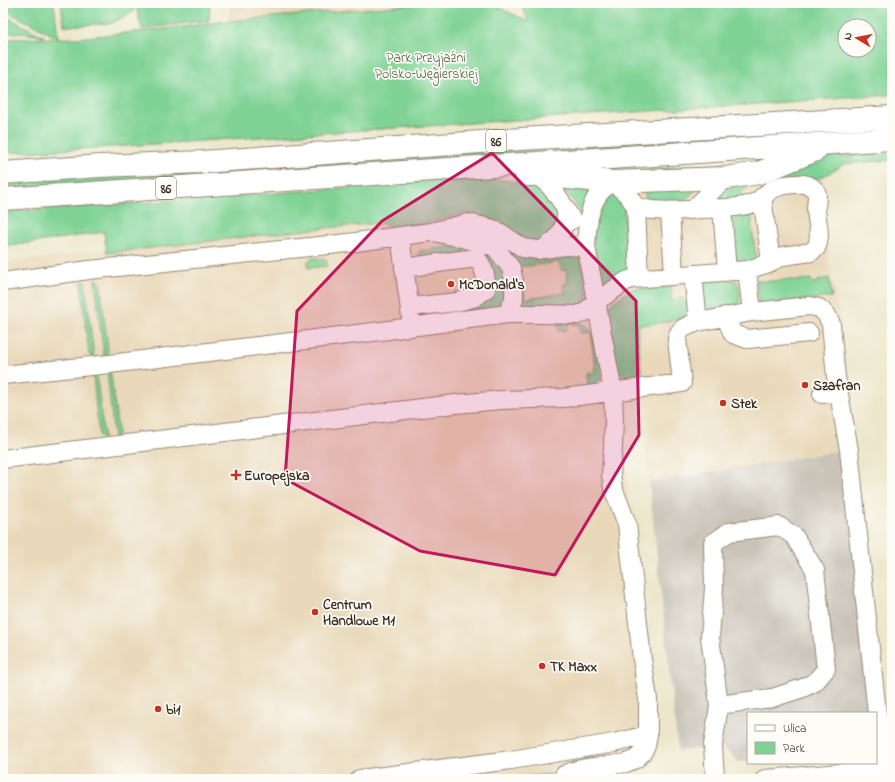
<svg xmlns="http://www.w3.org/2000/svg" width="895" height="782" font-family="'Indie Flower',sans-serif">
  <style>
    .built { fill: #e9d9ba }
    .industrial { fill: #c9c3b8 }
    .green { fill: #80d395; stroke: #5e7e5a; fill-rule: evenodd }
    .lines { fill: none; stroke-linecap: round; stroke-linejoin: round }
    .minor-casing { stroke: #948874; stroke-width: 20 }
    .major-casing { stroke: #948874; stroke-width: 24 }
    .minor { stroke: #fff; stroke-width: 18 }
    .major { stroke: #fff; stroke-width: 22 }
    .marked { fill: #c2185b; fill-opacity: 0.2; stroke: #c2185b; stroke-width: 3; stroke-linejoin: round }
    .poi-dot { fill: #c8321e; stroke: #fdfcf7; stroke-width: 1.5 }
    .labels { text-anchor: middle; stroke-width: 3.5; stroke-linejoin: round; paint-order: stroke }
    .shield { fill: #fdfcf7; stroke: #75695f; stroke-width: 1 }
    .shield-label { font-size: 13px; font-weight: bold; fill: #3b2a1e }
    .park-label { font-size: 14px; fill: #505d42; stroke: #fdfcf7 }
    .poi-label { font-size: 14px; font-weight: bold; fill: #3b2a1e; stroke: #fdfcf7; text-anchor: start }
  </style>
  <rect width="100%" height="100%" fill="#fdfcf7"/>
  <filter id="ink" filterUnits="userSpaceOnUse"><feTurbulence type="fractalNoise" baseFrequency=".025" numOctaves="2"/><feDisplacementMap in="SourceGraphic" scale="8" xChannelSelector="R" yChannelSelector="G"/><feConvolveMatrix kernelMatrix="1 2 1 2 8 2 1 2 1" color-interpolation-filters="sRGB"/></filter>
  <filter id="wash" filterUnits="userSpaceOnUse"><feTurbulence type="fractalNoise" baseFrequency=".012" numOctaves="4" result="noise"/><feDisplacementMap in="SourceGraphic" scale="16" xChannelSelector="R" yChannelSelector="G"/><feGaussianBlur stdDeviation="0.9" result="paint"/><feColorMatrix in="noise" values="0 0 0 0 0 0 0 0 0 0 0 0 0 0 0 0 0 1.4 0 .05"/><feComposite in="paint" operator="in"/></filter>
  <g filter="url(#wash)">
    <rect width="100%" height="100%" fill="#ece7cb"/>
    <path class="built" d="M 230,3 L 429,3 L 229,21 Z
      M 821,176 L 829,264 L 836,298 L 853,449 L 649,482 L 632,332 L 631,307 L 689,298 L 671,300 L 670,286 L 632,289 L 623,275 L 627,269 L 627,264 L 624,204 L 619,190 Z
      M 532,195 L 582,269 L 622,431 L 656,759 L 498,779 L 3,779 L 3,263 Z"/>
    <path class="industrial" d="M 845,450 L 873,713 L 748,713 L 748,761 L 739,762 L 721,746 L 678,751 L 649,482 Z"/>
    <path class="green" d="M 3,3 L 54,3 L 58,38 L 3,9 Z
      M 61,3 L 75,3 L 76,4 L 91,3 L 132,3 L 134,11 L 112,23 L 68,26 L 64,25 Z
      M 135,3 L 210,3 L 209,20 L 142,29 Z
      M 429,3 L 490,3 L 529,22 L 520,3 L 527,3 L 529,6 L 534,3 L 892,3 L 892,95 L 95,148 L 3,153 L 3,39 L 77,38 L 183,27 L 229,21 ZM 845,26 L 869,26 L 869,50 L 845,50 Z
      M 3,15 L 45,37 L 21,33 L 3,33 Z
      M 892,123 L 892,131 L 3,190 L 3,181 Z
      M 892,154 L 892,160 L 843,164 L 837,169 L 820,178 L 781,182 L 761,188 L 755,181 L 741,192 L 746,200 L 720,203 C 717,196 719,195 723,190 L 820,157 Z
      M 766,161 L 763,167 L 623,171 Z
      M 504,180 L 535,185 L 547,193 L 560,215 L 547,241 L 530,243 L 518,236 L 501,222 L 466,213 L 401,230 L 380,223 L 314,229 L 107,253 L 104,232 L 3,247 L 3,212 L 214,198 L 429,181 Z
      M 569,185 L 601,188 L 583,215 L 576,205 L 564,189 Z
      M 698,187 C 694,192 689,197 683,200 C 676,203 659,204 652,201 C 648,200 646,198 645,195 L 645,191 Z
      M 612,194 L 616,194 L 624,204 L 627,269 L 623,275 L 604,286 L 601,284 L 593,237 L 596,212 L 608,196 Z
      M 751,212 L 753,222 L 751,222 L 757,263 L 735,267 L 731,222 L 736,215 Z
      M 464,245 L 474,245 L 502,261 L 509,291 L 502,307 L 420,319 L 417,314 L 482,302 L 491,266 L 419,257 L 418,253 L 420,251 Z
      M 505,245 C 518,256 529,260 546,258 C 550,257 554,255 558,255 C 564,254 571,254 577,254 L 581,260 L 588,295 L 585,306 L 525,307 L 520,305 L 521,291 L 523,289 L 526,299 L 565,293 L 563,284 L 568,283 L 566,270 L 561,270 L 559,262 L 519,267 Z
      M 312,258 L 323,259 L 326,260 L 327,266 L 308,268 L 308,261 Z
      M 829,278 L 832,297 L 762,304 L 758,302 L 757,279 L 758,281 L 778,281 L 791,279 L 794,281 L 811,279 L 812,283 L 819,282 L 819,280 Z
      M 95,279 L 97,279 L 100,283 L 108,350 L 107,355 L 104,356 Z
      M 706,280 L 735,280 C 741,288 741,296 738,306 L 709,312 L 703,310 L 702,283 Z
      M 85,281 L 94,358 L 92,358 L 89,354 L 81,284 L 82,282 Z
      M 671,286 L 671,300 L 689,298 C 689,304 690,312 686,316 C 680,322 646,324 637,325 L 642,382 L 635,381 L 628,379 L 618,370 L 607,316 L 608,310 L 614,301 L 632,289 Z
      M 557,321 L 580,323 C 584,324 588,326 590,329 C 595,336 603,371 601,378 C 600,381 597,384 595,386 L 589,387 L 587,386 L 586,373 L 595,372 L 591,332 L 581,333 L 579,324 L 566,325 L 567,330 L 558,331 Z
      M 107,371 L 111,374 L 118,433 L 117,437 L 114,437 Z
      M 96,372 L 104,438 L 102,439 L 99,435 L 93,376 Z
      M 550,774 L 553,779 L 507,779 Z"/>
  </g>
  <g filter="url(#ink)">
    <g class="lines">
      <defs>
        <path id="minor" d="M 535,175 C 553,184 562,203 572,220
          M 762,197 L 771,262
          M 636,207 C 658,213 680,210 703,209 C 718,208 736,209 751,204 C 753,203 757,202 760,200 C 764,198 766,193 771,190 C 778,186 789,184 797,184 C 806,183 814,186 817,194 C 817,200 816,205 816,210 C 817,223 822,236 816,248 L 811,252 L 783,256 L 766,264 L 747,270
          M 722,208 L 727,271
          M 692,210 L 726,178
          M 670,211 L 674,276
          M 438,233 L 466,239 L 495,247 L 511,268 L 514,281 L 514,299 L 507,314
          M 400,236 L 411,318
          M 543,249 L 565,246 L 586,247
          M 404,268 L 445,262 L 477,258 C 485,270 486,275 486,289 L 476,297 L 457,302 L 410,307
          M 3,282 L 89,270 L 348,243 L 431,232 L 468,223 L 490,228 L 501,233 L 523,248 L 538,250 L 543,249 L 555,240 L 559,235 L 561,232 L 566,221 L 566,210
          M 725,316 L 733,334 L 747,339 L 809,333
          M 698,322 L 752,312 L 810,306 L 819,308 L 826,314 L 831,324 L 836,377 L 849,450 L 879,732 L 885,769
          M 3,375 L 101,365 L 381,331 L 507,314 L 540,314 L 577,315 L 585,312 L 596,302 L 626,281 L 632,279 L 747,270 L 752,312
          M 822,394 L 839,392
          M 3,459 L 455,404 L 502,400 L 563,398 L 682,383 L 677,339 C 679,327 688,326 698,322 L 693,274
          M 360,779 L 511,760 L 614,743 L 648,735
          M 563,779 L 564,775 C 580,766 608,766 626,763 L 636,759 L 642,753 L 646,746 L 648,735 L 648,699 L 642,659 L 627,524 L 617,498 L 613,488 L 611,475 L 613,447 L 614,419 L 613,392 L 586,247 C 587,223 589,194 613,182 L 628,195 L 636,207 L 639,278
          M 715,779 L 713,745 L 719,705 L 710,637 L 714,588 L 713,543 L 729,532 L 779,526 L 794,536 L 815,570 L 826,669 L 815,682 L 803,688 L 772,698 L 719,705
          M 765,779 L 892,769"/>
        <path id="major" d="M 3,173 L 100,166 L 202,162 L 521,139 L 892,117
          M 526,175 L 535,175 L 613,182 L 726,178 L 759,173 L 816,150
          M 3,199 L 892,139"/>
      </defs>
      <use href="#minor" class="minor-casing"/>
      <use href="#major" class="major-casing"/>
      <use href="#minor" class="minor"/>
      <use href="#major" class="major"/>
    </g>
  </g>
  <path class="marked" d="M 492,153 L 636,301 L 639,435 L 555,575 L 420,551 L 285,479 L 297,311 L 382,221 Z"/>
  <g class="poi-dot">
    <circle cx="451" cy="284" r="4"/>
    <circle cx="805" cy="385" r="4"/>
    <circle cx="723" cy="403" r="4"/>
    <path d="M234 469h4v4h4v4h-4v4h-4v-4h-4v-4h4z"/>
    <circle cx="315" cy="612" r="4"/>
    <circle cx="542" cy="666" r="4"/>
    <circle cx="158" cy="709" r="4"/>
  </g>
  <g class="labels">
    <g class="shield">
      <rect x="486" y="130" width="20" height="22" rx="3"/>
      <rect x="156" y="177" width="20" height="22" rx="3"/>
    </g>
    <g class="shield-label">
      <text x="496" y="146">86</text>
      <text x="166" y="193">86</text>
    </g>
    <g class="park-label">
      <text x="426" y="62">Park Przyjaźni<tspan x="426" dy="16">Polsko–Węgierskiej</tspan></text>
    </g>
    <g class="poi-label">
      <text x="459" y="289">McDonald's</text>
      <text x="813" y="390">Szafran</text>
      <text x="731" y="408">Stek</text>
      <text x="244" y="480">Europejska</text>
      <text x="323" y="609">Centrum<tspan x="323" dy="16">Handlowe M1</tspan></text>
      <text x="550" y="671">TK Maxx</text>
      <text x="166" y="714">bi1</text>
    </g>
  </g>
  <rect width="895" height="782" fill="none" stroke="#fdfcf7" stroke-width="16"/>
  <rect x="747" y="712" width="130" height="52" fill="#fdfcf7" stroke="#afa8a0"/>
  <rect x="755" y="725" width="20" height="6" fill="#ffffff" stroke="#afa8a0"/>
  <text x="783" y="732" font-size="12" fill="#3b2a1e">Ulica</text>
  <rect x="755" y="742" width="20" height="12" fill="#80d395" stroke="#afa8a0"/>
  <text x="783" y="752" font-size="12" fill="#3b2a1e">Park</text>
  <g transform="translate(857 38) rotate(280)"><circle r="19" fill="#fdfcf7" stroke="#afa8a0"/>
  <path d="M0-3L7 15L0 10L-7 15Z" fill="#c8321e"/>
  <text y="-6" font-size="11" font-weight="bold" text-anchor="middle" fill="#3b2a1e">N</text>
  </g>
</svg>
